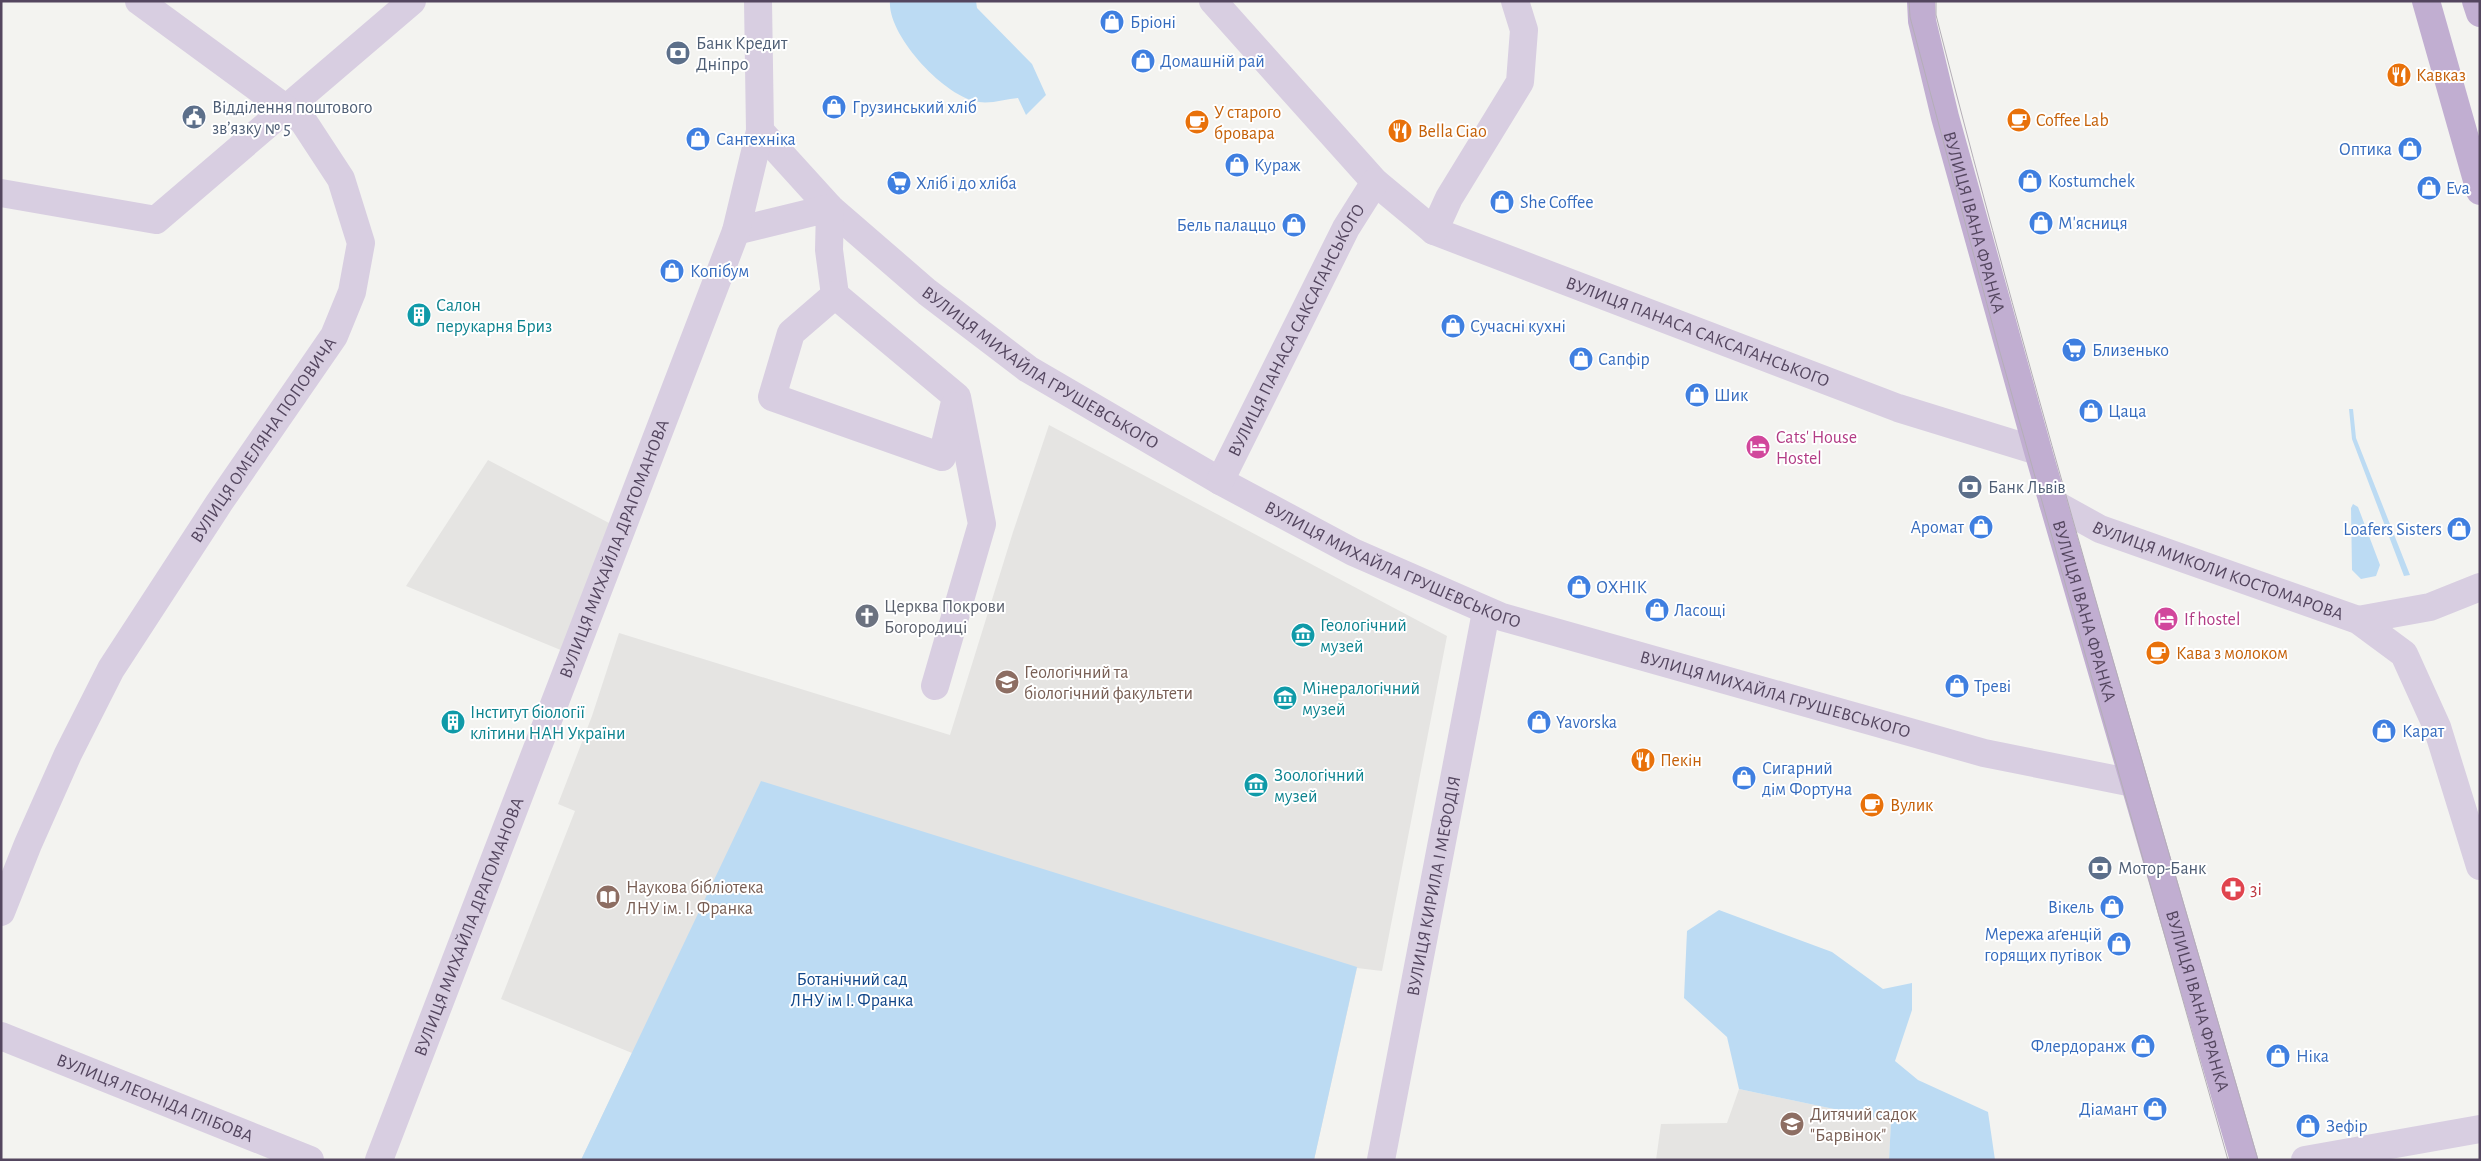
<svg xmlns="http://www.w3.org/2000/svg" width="2481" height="1161" font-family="'Alegreya Sans',sans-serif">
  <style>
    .education { fill: #e5e4e2 }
    .green { fill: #bcdbf3 }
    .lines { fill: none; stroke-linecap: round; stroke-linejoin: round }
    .minor { stroke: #d8cee1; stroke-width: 28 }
    .major { stroke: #c1aed1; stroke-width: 28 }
    .tram { stroke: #b4aeb7; stroke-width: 1 }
    .labels { text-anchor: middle; stroke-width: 4; stroke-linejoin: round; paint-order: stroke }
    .shop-label { font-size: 18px; fill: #366cbe; stroke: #fff; text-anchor: start }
    .service-label { font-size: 18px; fill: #4e5e75; stroke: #fff; text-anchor: start }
    .food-label { font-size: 18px; fill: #c56008; stroke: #fff; text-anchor: start }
    .street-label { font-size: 18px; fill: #54465f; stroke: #fff }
    .culture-label { font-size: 18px; fill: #0d838f; stroke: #fff; text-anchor: start }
    .hotel-label { font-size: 18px; fill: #b23c85; stroke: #fff; text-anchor: start }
    .worship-label { font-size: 18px; fill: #5b616d; stroke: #fff; text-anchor: start }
    .education-label { font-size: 18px; fill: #785e54; stroke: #fff; text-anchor: start }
    .health-label { font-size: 18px; fill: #be3a42; stroke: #fff; text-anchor: start }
    .park-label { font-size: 18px; fill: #0f4588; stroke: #fff }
  </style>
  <rect width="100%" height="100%" fill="#f3f3f0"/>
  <path class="education" d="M 1049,425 L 1447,636 L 1382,971 L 1357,968 L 1314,1160 L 581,1160 L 632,1053 L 501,999 L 575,811 L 558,804 L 592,716 L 619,633 L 950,735 L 1013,532 Z
    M 488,460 L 611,524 L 563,651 L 406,586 Z
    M 1739,1089 L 1891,1121 L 1889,1160 L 1656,1160 L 1661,1124 L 1727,1123 Z"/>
  <path class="green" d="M 890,1 L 976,1 L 977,8 L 1032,64 L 1046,95 L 1026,115 L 1018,98 C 1006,99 991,104 979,102 C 945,98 887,35 890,1 Z
    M 2349,409 L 2353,409 L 2356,438 L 2410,575 L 2404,576 L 2352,439 Z
    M 2353,504 L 2358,507 L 2380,565 L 2376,576 L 2361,579 L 2352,570 L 2351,508 Z
    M 761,781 L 1357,967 L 1314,1160 L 581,1160 Z
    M 1719,910 L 1832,952 L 1883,989 L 1912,983 L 1912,1010 L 1895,1061 L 1918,1080 L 1988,1112 L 1995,1160 L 1889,1160 L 1891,1121 L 1739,1089 L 1727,1037 L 1684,998 L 1687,931 Z"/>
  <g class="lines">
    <g class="minor">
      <path id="s1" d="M 1213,1 L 1375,182 L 1434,231 L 1898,408 L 2038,451"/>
      <path id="s2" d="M 760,131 L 830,208 L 927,292 L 1028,369 L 1220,481 L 1353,552 L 1502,617 L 1984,753 L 2133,783"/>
      <path d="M 1,193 L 156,220 L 412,1"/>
      <path d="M 736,231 L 830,208 L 829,250 L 835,295 L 957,397 L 982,524 L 935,686"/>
      <path d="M 1434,231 L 1449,198 L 1520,82 L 1524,30 L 1515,1"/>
      <path d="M 835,295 L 791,333 L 772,397 L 942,457 L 954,406"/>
      <path id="s3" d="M 1220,481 L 1346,228 L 1375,182"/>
      <path id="s4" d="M 2053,503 L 2100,529 L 2358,620 L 2404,654 L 2437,727 L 2480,866"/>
      <path d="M 2358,620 L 2430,607 L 2480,587"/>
      <path id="s5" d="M 1,912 L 28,844 L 68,754 L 111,669 L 219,503 L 334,336 L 352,292 L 361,243 L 341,179 L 303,121 L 139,1"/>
      <path id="s6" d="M 1,1036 L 310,1160"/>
      <path id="s7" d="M 379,1160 L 736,231 L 760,131 L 758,1"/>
      <path id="s8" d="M 1381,1160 L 1486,612"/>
      <path d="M 2305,1160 L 2480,1129"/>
    </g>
    <g class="major">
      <path id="s9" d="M 1921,1 L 1922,21 L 1945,117 L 2038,451 L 2244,1160"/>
      <path d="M 2426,1 L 2480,191"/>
      <path d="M 2476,1 L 2480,13"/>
    </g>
    <path class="tram" d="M 1909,1 L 1910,17 L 1999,349 L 2228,1160
      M 1936,1 L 1936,15 C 2034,399 2148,779 2258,1160"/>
  </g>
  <defs>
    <symbol id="shop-disc" viewBox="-11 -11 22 22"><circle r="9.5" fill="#3f7fe0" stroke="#fff"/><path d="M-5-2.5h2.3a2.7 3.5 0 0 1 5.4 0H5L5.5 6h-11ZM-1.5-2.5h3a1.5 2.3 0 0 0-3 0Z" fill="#fff"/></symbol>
    <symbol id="bank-disc" viewBox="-11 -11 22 22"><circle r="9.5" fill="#5c6f8a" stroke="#fff"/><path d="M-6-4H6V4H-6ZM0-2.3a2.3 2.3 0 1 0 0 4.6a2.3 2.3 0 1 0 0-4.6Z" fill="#fff"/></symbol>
    <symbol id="restaurant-disc" viewBox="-11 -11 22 22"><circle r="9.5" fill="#e8710a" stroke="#fff"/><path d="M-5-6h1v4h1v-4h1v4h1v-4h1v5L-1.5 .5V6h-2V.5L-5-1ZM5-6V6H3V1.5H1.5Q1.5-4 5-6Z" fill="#fff"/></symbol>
    <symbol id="civic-disc" viewBox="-11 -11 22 22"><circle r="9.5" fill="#5c6f8a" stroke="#fff"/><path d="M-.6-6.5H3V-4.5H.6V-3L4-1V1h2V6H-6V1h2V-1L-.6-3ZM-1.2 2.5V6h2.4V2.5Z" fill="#fff"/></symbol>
    <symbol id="cafe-disc" viewBox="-11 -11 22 22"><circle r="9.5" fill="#e8710a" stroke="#fff"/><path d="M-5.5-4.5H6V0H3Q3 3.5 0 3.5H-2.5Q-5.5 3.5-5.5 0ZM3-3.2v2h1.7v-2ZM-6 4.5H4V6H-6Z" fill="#fff"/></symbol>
    <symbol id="supermarket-disc" viewBox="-11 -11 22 22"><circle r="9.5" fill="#3f7fe0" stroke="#fff"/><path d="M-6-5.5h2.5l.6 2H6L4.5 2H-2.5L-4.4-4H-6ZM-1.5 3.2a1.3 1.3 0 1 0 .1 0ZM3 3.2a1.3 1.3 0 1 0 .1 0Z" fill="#fff"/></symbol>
    <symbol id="building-disc" viewBox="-11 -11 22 22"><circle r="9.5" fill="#0f9aa8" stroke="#fff"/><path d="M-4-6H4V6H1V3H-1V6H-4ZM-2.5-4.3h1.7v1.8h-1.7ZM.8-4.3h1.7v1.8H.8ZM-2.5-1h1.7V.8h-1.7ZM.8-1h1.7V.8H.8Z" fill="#fff"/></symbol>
    <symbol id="hotel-disc" viewBox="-11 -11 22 22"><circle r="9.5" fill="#d1479c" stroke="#fff"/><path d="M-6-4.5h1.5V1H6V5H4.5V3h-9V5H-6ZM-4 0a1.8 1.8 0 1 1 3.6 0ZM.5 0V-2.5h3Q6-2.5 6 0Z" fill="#fff"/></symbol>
    <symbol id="church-disc" viewBox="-11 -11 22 22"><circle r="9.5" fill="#6b7280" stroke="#fff"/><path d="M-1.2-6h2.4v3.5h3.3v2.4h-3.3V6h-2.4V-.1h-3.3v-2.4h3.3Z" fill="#fff"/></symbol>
    <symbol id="museum-disc" viewBox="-11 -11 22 22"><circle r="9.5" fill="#0f9aa8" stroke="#fff"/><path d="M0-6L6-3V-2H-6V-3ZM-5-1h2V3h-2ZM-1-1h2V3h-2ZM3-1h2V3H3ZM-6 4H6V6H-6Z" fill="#fff"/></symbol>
    <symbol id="university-disc" viewBox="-11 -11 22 22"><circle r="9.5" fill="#8d6e63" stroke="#fff"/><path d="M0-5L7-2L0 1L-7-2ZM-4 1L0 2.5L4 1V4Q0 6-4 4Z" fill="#fff"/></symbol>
    <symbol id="pharmacy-disc" viewBox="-11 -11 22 22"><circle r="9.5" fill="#e0444e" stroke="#fff"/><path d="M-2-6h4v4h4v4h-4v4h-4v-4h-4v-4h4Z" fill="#fff"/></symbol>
    <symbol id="library-disc" viewBox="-11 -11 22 22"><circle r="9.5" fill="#8d6e63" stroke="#fff"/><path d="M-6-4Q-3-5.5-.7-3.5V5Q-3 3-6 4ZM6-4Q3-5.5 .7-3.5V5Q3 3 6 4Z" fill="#fff"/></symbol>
    <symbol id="school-disc" viewBox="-11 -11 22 22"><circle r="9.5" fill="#8d6e63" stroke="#fff"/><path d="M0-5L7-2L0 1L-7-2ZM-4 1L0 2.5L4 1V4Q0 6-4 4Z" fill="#fff"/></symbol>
  </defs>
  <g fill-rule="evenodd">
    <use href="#shop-disc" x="1098" y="8" width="28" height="28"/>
    <use href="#bank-disc" x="664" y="39" width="28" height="28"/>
    <use href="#shop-disc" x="1129" y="47" width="28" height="28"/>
    <use href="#restaurant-disc" x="2385" y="61" width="28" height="28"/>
    <use href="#shop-disc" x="820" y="93" width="28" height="28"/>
    <use href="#civic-disc" x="180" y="103" width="28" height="28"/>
    <use href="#cafe-disc" x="2005" y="106" width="28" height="28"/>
    <use href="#cafe-disc" x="1183" y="108" width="28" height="28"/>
    <use href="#restaurant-disc" x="1386" y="117" width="28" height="28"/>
    <use href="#shop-disc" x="684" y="125" width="28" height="28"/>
    <use href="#shop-disc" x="2396" y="135" width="28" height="28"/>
    <use href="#shop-disc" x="1223" y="151" width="28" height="28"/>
    <use href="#shop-disc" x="2016" y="167" width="28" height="28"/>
    <use href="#supermarket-disc" x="885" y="169" width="28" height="28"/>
    <use href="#shop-disc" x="2415" y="174" width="28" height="28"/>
    <use href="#shop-disc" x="1488" y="188" width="28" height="28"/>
    <use href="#shop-disc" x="2027" y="209" width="28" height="28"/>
    <use href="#shop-disc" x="1280" y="211" width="28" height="28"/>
    <use href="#shop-disc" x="658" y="257" width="28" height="28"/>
    <use href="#building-disc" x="405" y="301" width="28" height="28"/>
    <use href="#shop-disc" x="1439" y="312" width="28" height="28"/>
    <use href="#supermarket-disc" x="2060" y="336" width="28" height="28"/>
    <use href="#shop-disc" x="1567" y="345" width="28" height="28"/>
    <use href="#shop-disc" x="1683" y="381" width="28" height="28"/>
    <use href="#shop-disc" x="2077" y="397" width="28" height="28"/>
    <use href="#hotel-disc" x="1744" y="433" width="28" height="28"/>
    <use href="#bank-disc" x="1956" y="473" width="28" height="28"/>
    <use href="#shop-disc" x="1967" y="513" width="28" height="28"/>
    <use href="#shop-disc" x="2445" y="515" width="28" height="28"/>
    <use href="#shop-disc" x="1565" y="573" width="28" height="28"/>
    <use href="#shop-disc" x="1643" y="596" width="28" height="28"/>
    <use href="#church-disc" x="853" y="602" width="28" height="28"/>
    <use href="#hotel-disc" x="2152" y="605" width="28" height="28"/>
    <use href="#museum-disc" x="1289" y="621" width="28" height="28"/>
    <use href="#cafe-disc" x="2144" y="639" width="28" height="28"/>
    <use href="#university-disc" x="993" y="668" width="28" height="28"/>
    <use href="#shop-disc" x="1943" y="672" width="28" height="28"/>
    <use href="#museum-disc" x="1271" y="684" width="28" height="28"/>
    <use href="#building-disc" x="439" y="708" width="28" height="28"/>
    <use href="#shop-disc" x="1525" y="708" width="28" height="28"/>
    <use href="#shop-disc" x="2370" y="717" width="28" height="28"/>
    <use href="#restaurant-disc" x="1629" y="746" width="28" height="28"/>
    <use href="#shop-disc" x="1730" y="764" width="28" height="28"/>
    <use href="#museum-disc" x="1242" y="771" width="28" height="28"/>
    <use href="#cafe-disc" x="1858" y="791" width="28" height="28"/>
    <use href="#bank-disc" x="2086" y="854" width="28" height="28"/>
    <use href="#pharmacy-disc" x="2219" y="875" width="28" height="28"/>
    <use href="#library-disc" x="594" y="883" width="28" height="28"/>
    <use href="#shop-disc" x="2098" y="893" width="28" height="28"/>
    <use href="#shop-disc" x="2105" y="930" width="28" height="28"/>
    <use href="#shop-disc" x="2129" y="1032" width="28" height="28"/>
    <use href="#shop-disc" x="2264" y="1042" width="28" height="28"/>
    <use href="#shop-disc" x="2141" y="1095" width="28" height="28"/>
    <use href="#school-disc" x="1778" y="1110" width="28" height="28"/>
    <use href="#shop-disc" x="2294" y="1112" width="28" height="28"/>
  </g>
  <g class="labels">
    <g class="shop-label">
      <text x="1130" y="28">Бріоні</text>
      <text x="1160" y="67">Домашній рай</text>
      <text x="852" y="113">Грузинський хліб</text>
      <text x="716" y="145">Сантехніка</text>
      <text x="2392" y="155" text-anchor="end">Оптика</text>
      <text x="1254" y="171">Кураж</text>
      <text x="2048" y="187">Kostumchek</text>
      <text x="916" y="189">Хліб і до хліба</text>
      <text x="2446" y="194">Eva</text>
      <text x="1520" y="208">She Coffee</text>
      <text x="2058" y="229">М'ясниця</text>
      <text x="1276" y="231" text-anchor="end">Бель палаццо</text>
      <text x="690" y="277">Копібум</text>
      <text x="1470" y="332">Сучасні кухні</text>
      <text x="2092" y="356">Близенько</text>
      <text x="1598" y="365">Сапфір</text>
      <text x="1714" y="401">Шик</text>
      <text x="2108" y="417">Цаца</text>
      <text x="1964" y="533" text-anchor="end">Аромат</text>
      <text x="2442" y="535" text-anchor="end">Loafers Sisters</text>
      <text x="1596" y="593">ОХНІК</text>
      <text x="1674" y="616">Ласощі</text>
      <text x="1974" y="692">Треві</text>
      <text x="1556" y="728">Yavorska</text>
      <text x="2402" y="737">Карат</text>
      <text x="1762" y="774">Сигарний<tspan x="1762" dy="21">дім Фортуна</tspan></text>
      <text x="2094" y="913" text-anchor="end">Вікель</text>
      <text x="2102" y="940" text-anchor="end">Мережа аґенцій<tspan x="2102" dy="21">горящих путівок</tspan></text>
      <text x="2126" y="1052" text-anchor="end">Флердоранж</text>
      <text x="2296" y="1062">Ніка</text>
      <text x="2138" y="1115" text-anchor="end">Діамант</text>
      <text x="2326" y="1132">Зефір</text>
    </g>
    <g class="service-label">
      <text x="696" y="49">Банк Кредит<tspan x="696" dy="21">Дніпро</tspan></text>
      <text x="212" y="113">Відділення поштового<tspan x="212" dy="21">зв’язку № 5</tspan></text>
      <text x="1988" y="493">Банк Львів</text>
      <text x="2118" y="874">Мотор-Банк</text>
    </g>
    <g class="food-label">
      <text x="2416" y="81">Кавказ</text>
      <text x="1214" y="118">У старого<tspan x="1214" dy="21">бровара</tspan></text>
      <text x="2036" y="126">Coffee Lab</text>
      <text x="1418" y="137">Bella Ciao</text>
      <text x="2176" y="659">Кава з молоком</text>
      <text x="1660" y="766">Пекін</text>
      <text x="1890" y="811">Вулик</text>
    </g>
    <g class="street-label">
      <text dy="6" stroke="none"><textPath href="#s9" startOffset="228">ВУЛИЦЯ ІВАНА ФРАНКА</textPath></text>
      <text dy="6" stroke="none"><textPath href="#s3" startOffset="169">ВУЛИЦЯ ПАНАСА САКСАГАНСЬКОГО</textPath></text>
      <text dy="6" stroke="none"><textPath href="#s1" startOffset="602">ВУЛИЦЯ ПАНАСА САКСАГАНСЬКОГО</textPath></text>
      <text dy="6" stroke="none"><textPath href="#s2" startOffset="369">ВУЛИЦЯ МИХАЙЛА ГРУШЕВСЬКОГО</textPath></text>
      <text dy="6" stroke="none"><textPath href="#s5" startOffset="542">ВУЛИЦЯ ОМЕЛЯНА ПОПОВИЧА</textPath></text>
      <text dy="6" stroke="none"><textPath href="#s7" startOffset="655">ВУЛИЦЯ МИХАЙЛА ДРАГОМАНОВА</textPath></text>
      <text dy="6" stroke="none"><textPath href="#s2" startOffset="774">ВУЛИЦЯ МИХАЙЛА ГРУШЕВСЬКОГО</textPath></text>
      <text dy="6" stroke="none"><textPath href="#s4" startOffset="179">ВУЛИЦЯ МИКОЛИ КОСТОМАРОВА</textPath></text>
      <text dy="6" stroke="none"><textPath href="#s9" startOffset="632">ВУЛИЦЯ ІВАНА ФРАНКА</textPath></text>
      <text dy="6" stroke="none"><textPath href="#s2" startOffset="1179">ВУЛИЦЯ МИХАЙЛА ГРУШЕВСЬКОГО</textPath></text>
      <text dy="6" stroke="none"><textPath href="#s8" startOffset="279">ВУЛИЦЯ КИРИЛА І МЕФОДІЯ</textPath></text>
      <text dy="6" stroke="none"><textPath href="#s7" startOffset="250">ВУЛИЦЯ МИХАЙЛА ДРАГОМАНОВА</textPath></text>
      <text dy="6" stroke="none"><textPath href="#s9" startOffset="1038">ВУЛИЦЯ ІВАНА ФРАНКА</textPath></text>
      <text dy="6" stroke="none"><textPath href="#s6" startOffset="166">ВУЛИЦЯ ЛЕОНІДА ГЛІБОВА</textPath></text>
    </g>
    <g class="culture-label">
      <text x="436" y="311">Салон<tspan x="436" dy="21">перукарня Бриз</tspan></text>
      <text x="1320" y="631">Геологічний<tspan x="1320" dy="21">музей</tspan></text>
      <text x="1302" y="694">Мінералогічний<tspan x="1302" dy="21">музей</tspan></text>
      <text x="470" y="718">Інститут біології<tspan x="470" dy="21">клітини НАН України</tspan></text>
      <text x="1274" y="781">Зоологічний<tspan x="1274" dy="21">музей</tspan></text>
    </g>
    <g class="hotel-label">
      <text x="1776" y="443">Cats' House<tspan x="1776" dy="21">Hostel</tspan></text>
      <text x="2184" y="625">If hostel</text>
    </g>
    <g class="worship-label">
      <text x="884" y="612">Церква Покрови<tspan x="884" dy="21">Богородиці</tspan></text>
    </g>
    <g class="education-label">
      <text x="1024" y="678">Геологічний та<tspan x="1024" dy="21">біологічний факультети</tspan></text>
      <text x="626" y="893">Наукова бібліотека<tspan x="626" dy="21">ЛНУ ім. І. Франка</tspan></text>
      <text x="1810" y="1120">Дитячий садок<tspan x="1810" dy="21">"Барвінок"</tspan></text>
    </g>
    <g class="health-label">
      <text x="2250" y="895">3і</text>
    </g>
    <g class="park-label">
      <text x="852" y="985">Ботанічний сад<tspan x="852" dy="21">ЛНУ ім І. Франка</tspan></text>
    </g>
  </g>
  <rect width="2481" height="1161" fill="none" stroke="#54465f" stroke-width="5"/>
</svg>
